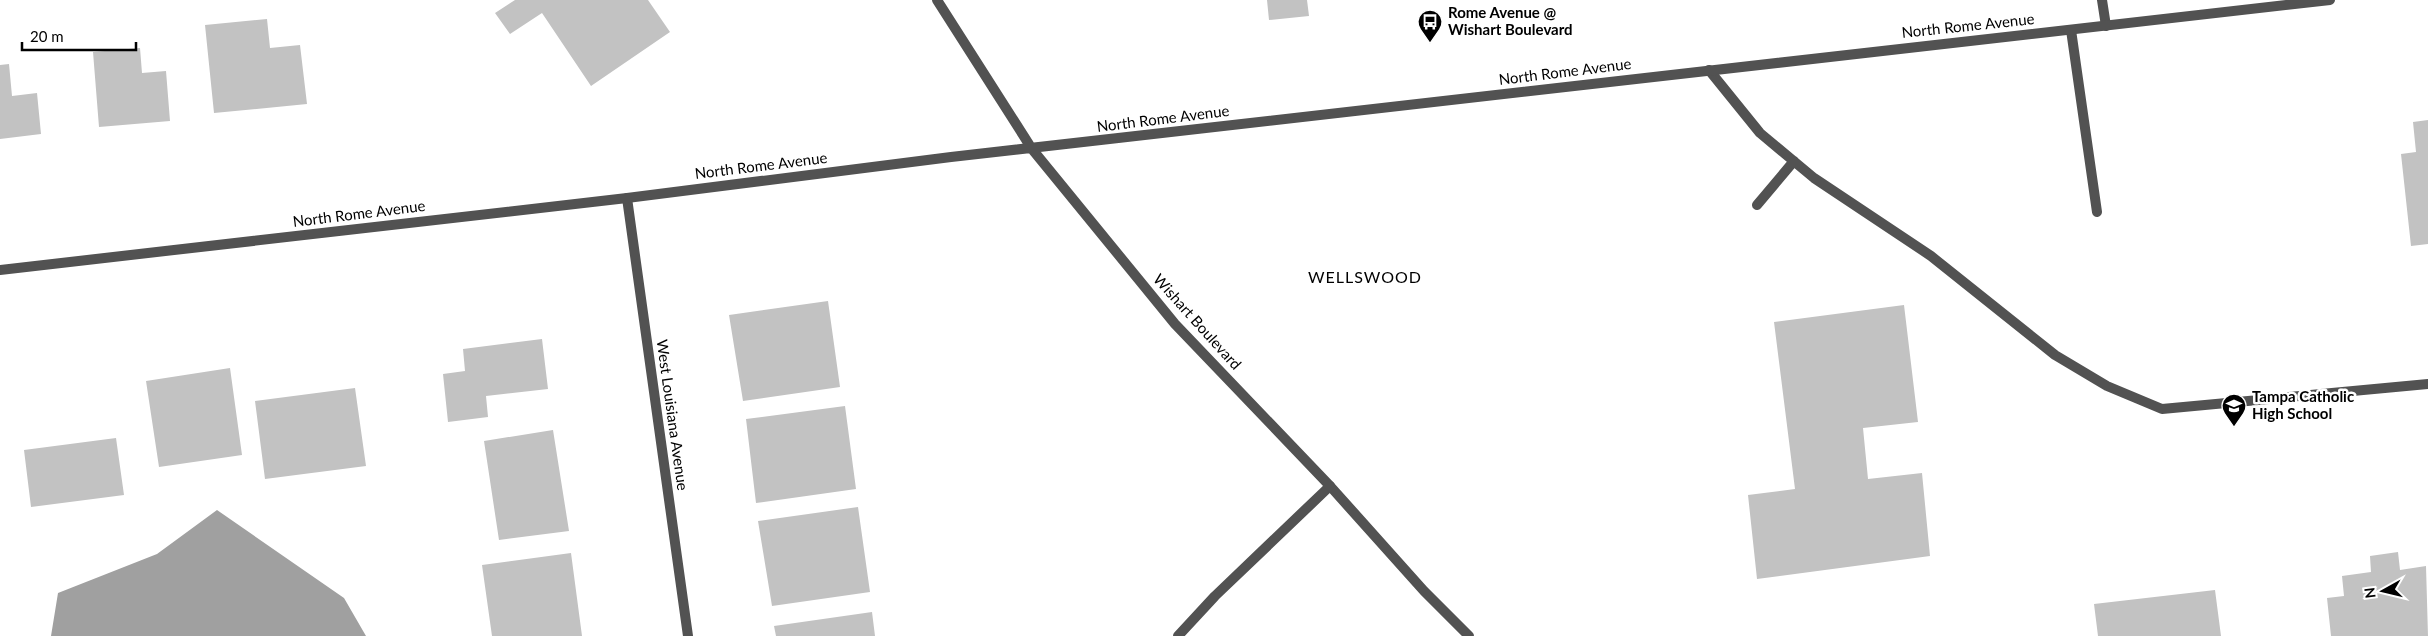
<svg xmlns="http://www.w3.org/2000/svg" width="2428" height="636" font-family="Lato,sans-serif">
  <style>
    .water { fill: #a0a0a0 }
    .building { fill: #c2c2c2 }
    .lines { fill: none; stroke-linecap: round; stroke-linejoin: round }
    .service { stroke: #525252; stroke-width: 10 }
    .minor { stroke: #525252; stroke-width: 10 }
    .tertiary { stroke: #525252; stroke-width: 10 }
    .labels { text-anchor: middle; stroke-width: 5; stroke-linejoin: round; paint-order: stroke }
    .poi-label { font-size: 15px; font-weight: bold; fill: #000; stroke: #fff; text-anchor: start }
    .street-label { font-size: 15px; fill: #000; stroke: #fff }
    .neighbourhood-label { font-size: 16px; letter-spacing: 1px; fill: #000; stroke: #fff }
  </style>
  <rect width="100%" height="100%" fill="#fff"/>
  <path class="water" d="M 217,510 L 344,598 L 366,636 L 51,636 L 58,593 L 157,554 Z"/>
  <path class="building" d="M 515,0 L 648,0 L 670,32 L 591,86 L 542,13 L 510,34 L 495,13 Z
    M 1267,0 L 1307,0 L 1309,16 L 1269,20 Z
    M 267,19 L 270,48 L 300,45 L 307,104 L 214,113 L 205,25 Z
    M 140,48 L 142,73 L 166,71 L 170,121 L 99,127 L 93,52 Z
    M 9,64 L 12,96 L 37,93 L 41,134 L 0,139 L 0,65 Z
    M 2428,120 L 2428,244 L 2411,246 L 2401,154 L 2416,152 L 2413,122 Z
    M 828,301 L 840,387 L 743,401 L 729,315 Z
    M 1904,305 L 1918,422 L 1863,428 L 1868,479 L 1922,473 L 1930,556 L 1757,579 L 1748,495 L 1795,489 L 1774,322 Z
    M 542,339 L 548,389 L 486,396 L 488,417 L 448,422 L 443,374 L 465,371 L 463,349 Z
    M 230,368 L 242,455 L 159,467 L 146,381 Z
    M 355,388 L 366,466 L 265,479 L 255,401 Z
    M 845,406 L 856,489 L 756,503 L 746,419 Z
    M 553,430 L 569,531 L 499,540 L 484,441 Z
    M 116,438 L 124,495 L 31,507 L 24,450 Z
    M 858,507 L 870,592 L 772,606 L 758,521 Z
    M 2398,552 L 2400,570 L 2426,566 L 2428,636 L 2331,636 L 2327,598 L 2344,596 L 2342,576 L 2371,572 L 2370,556 Z
    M 571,553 L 582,636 L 492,636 L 482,565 Z
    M 2215,590 L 2221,636 L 2098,636 L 2094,604 Z
    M 872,612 L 875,636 L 776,636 L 774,626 Z"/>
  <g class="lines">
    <path class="service" d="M 2071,30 L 2097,212
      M 1709,70 L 1760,133 L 1814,178 L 1931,256 L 2055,355 L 2107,386 L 2162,409 L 2428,384
      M 1757,205 L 1794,161
      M 1178,636 L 1215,596 L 1330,486"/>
    <path class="minor" d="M 2102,0 L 2106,26
      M 627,198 L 688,636"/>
    <path class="tertiary" d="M 937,0 L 1032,149 L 1175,324 L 1330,486 L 1424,591 L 1469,636
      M 0,270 L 627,198 L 951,157 L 2330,0"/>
  </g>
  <defs>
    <symbol id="bus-pin" viewBox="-11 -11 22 30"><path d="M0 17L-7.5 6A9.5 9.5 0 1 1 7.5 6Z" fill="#000" stroke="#fff"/><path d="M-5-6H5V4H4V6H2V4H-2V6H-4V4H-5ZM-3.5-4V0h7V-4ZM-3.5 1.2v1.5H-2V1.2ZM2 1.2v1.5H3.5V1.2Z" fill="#fff"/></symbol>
    <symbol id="school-pin" viewBox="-11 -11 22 30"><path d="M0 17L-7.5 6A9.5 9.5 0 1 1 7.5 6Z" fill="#000" stroke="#fff"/><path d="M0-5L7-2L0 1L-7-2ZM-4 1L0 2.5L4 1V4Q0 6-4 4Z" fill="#fff"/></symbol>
  </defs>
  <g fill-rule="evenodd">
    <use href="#bus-pin" x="1416" y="8" width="28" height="38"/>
    <use href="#school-pin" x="2220" y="392" width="28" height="38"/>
  </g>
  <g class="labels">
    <g class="poi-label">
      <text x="1448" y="18">Rome Avenue @<tspan x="1448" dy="17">Wishart Boulevard</tspan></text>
      <text x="2252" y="402">Tampa Catholic<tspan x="2252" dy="17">High School</tspan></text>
    </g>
    <g class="street-label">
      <text transform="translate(1968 26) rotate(-6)" y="5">North Rome Avenue</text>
      <text transform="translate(1565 72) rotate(-7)" y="5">North Rome Avenue</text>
      <text transform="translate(1163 119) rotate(-7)" y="5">North Rome Avenue</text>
      <text transform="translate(761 166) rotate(-7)" y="5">North Rome Avenue</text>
      <text transform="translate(359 214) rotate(-7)" y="5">North Rome Avenue</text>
      <text transform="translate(1197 322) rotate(48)" y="5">Wishart Boulevard</text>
      <text transform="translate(672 415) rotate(82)" y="5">West Louisiana Avenue</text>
    </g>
    <g class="neighbourhood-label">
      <text x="1365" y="283">WELLSWOOD</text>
    </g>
  </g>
  <g transform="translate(2383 591) rotate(262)" stroke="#ffffff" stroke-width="4" paint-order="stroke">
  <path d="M0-4L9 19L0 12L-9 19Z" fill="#000000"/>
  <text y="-8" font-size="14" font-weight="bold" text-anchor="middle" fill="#000000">N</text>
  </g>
  <path d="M22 42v8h114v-8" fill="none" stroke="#000000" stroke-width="2.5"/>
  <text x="30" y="42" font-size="15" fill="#000000" stroke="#ffffff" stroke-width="4" paint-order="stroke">20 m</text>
</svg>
